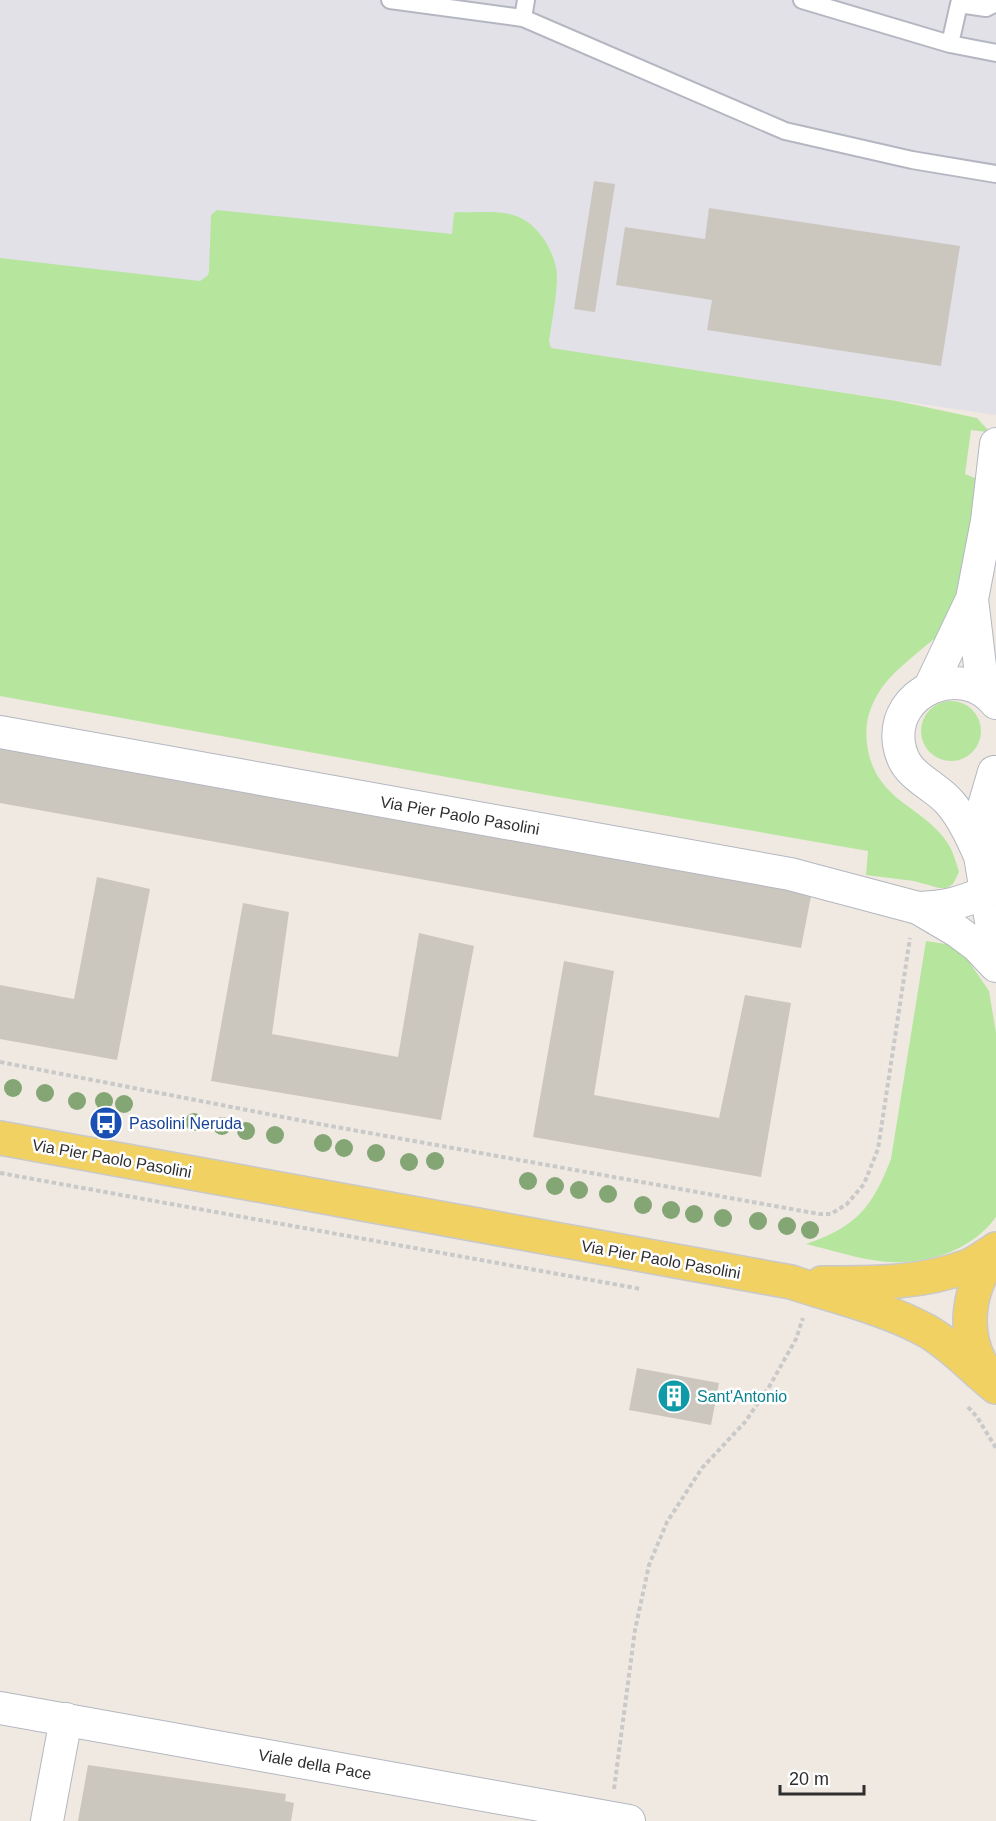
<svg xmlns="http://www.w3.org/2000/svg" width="996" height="1821" font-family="Arial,sans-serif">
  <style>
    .industrial { fill: #e3e1e8 }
    .green { fill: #b6e59e }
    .building { fill: #cbc7bf }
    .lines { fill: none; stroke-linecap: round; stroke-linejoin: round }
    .lane-casing { stroke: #b4b7c1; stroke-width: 20 }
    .street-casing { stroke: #b4b7c1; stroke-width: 34 }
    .primary-casing { stroke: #c9c9c9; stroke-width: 36 }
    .path { stroke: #c9c9c9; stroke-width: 4; stroke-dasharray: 4.5 3; stroke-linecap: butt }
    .lane { stroke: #fff; stroke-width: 16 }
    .street { stroke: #fff; stroke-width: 32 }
    .primary { stroke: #f2d163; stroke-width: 33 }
    .tree { fill: #84a574 }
    .labels { text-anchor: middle; stroke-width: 5; stroke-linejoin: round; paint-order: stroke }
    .street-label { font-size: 16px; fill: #2e2e2e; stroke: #fff }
    .transit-label { font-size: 16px; fill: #164399; stroke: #fff; text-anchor: start }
    .culture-label { font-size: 16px; fill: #0d838f; stroke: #fff; text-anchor: start }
  </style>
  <rect width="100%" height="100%" fill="#efe9e1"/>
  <path class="industrial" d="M 0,0 L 996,0 L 996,415 L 531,347 L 209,293 L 0,269 Z"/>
  <path class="green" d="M 217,210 L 452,234 L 454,213 L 458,212 C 474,213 498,210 513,215 C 537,221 556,252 557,276 C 557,297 552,320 549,341 L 551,348 L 897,401 L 977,418 L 988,430 L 987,432 L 971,430 L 965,474 L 980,480 L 964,567 L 961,572 C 956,591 953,611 943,629 C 939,636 930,642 923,648 C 899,669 880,681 869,714 C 865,727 866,742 869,755 C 881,802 923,807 947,842 C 953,851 956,862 959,872 L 953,884 L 946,888 L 939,888 L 914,881 L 866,875 L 868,851 L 541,794 L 0,696 L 0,258 L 200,281 L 207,276 L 209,272 L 211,215 Z
    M921 731a30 30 0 1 1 60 0a30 30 0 1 1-60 0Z
    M 926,941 L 946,944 L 963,953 L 989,991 L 996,1033 L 996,1217 C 975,1246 938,1261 903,1262 C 873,1264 835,1251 806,1244 C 856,1227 872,1208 891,1159 Z"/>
  <path class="building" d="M 594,181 L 615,184 L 595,312 L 574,309 Z
    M 709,208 L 960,246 L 941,366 L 707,330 L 712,300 L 616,285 L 625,227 L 705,239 Z
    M 0,745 L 812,891 L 801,948 L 0,803 Z
    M 97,877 L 150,889 L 117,1060 L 0,1039 L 0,985 L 74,999 Z
    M 243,903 L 289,912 L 272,1034 L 398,1057 L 419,933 L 474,946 L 441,1120 L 211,1081 Z
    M 564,961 L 614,971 L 594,1095 L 719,1118 L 745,995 L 791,1003 L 761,1177 L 533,1137 Z
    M 637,1368 L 719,1383 L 711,1425 L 629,1410 Z
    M 88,1765 L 286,1794 L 285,1801 L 294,1803 L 291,1821 L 78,1821 Z"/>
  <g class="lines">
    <defs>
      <path id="lane" d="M 390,0 L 523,18 L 526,0
        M 802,0 L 950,44 L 996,53
        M 523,18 L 785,131 L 912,160 L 996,174
        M 950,44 L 959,4 L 986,8 L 996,3"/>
      <path id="street" d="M 972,599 L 983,691
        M 930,687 L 972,599 L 987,521 L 996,444
        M 0,732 L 790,874 L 918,908 L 957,931 L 977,946 L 996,966
        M 994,772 L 984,806 L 980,856 L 996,951
        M 980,856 C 972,838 964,820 951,804 C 933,782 904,778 899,744 C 891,690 963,661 996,703
        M 918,908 C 945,907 961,903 986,892
        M 0,1708 L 629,1821
        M 47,1821 L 66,1719"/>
      <path id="primary" d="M 0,1138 L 791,1282 C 836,1297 885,1308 927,1331 C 953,1346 973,1369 996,1387
        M 822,1283 C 872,1283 920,1284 968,1266 C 978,1262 987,1255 996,1249
        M 987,1374 C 960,1335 967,1287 996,1251"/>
    </defs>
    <use href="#lane" class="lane-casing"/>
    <use href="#street" class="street-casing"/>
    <use href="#primary" class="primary-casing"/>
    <path class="path" d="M 0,1062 L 314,1123 L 819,1214 L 831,1214 L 847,1204 L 864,1184 L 878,1149 L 910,938
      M 0,1173 L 641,1289
      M 968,1407 L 977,1417 L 996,1448
      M 614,1789 L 635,1630 L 649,1565 L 667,1522 L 702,1468 L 745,1422 L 769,1387 L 796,1339 L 803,1318"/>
    <use href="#lane" class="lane"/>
    <use href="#street" class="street"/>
    <use href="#primary" class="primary"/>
  </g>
  <g class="tree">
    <circle cx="13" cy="1088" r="9"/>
    <circle cx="45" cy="1093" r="9"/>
    <circle cx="77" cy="1101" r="9"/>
    <circle cx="104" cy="1101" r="9"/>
    <circle cx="124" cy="1104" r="9"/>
    <circle cx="194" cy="1122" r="9"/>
    <circle cx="222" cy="1126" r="9"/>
    <circle cx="246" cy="1131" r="9"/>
    <circle cx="275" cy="1135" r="9"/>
    <circle cx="323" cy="1143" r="9"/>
    <circle cx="344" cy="1148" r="9"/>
    <circle cx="376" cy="1153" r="9"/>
    <circle cx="435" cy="1161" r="9"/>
    <circle cx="409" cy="1162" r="9"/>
    <circle cx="528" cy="1181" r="9"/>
    <circle cx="555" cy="1186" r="9"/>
    <circle cx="579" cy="1190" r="9"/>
    <circle cx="608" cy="1194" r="9"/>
    <circle cx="643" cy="1205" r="9"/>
    <circle cx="671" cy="1210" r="9"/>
    <circle cx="694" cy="1214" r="9"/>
    <circle cx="723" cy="1218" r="9"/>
    <circle cx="758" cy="1221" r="9"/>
    <circle cx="787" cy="1226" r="9"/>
    <circle cx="810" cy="1230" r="9"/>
  </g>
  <defs>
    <symbol id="bus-disc" viewBox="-11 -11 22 22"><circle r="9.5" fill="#1a4fb4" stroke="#fff"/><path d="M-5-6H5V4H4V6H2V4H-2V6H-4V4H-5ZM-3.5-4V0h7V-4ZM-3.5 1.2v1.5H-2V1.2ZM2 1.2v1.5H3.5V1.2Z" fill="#fff"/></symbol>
    <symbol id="building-disc" viewBox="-11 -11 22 22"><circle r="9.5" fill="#0f9aa8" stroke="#fff"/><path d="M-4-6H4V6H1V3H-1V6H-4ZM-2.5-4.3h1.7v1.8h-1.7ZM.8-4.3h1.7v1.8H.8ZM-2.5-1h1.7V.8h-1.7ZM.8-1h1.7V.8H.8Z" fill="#fff"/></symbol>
  </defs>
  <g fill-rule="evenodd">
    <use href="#bus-disc" x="87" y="1104" width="38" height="38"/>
    <use href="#building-disc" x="655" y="1377" width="38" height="38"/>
  </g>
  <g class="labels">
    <g class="street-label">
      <text transform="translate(460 815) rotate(10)" y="6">Via Pier Paolo Pasolini</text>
      <text transform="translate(112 1158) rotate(10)" y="6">Via Pier Paolo Pasolini</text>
      <text transform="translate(661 1259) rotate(10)" y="6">Via Pier Paolo Pasolini</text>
      <text transform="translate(315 1764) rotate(10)" y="6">Viale della Pace</text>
    </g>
    <g class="transit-label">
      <text x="129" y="1129">Pasolini Neruda</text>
    </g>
    <g class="culture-label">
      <text x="697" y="1402">Sant'Antonio</text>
    </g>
  </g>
  <path d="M780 1785v9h84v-9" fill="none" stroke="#2e2e2e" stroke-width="3"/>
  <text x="789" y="1785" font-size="18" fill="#2e2e2e" stroke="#ffffff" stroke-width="4.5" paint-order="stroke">20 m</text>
</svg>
